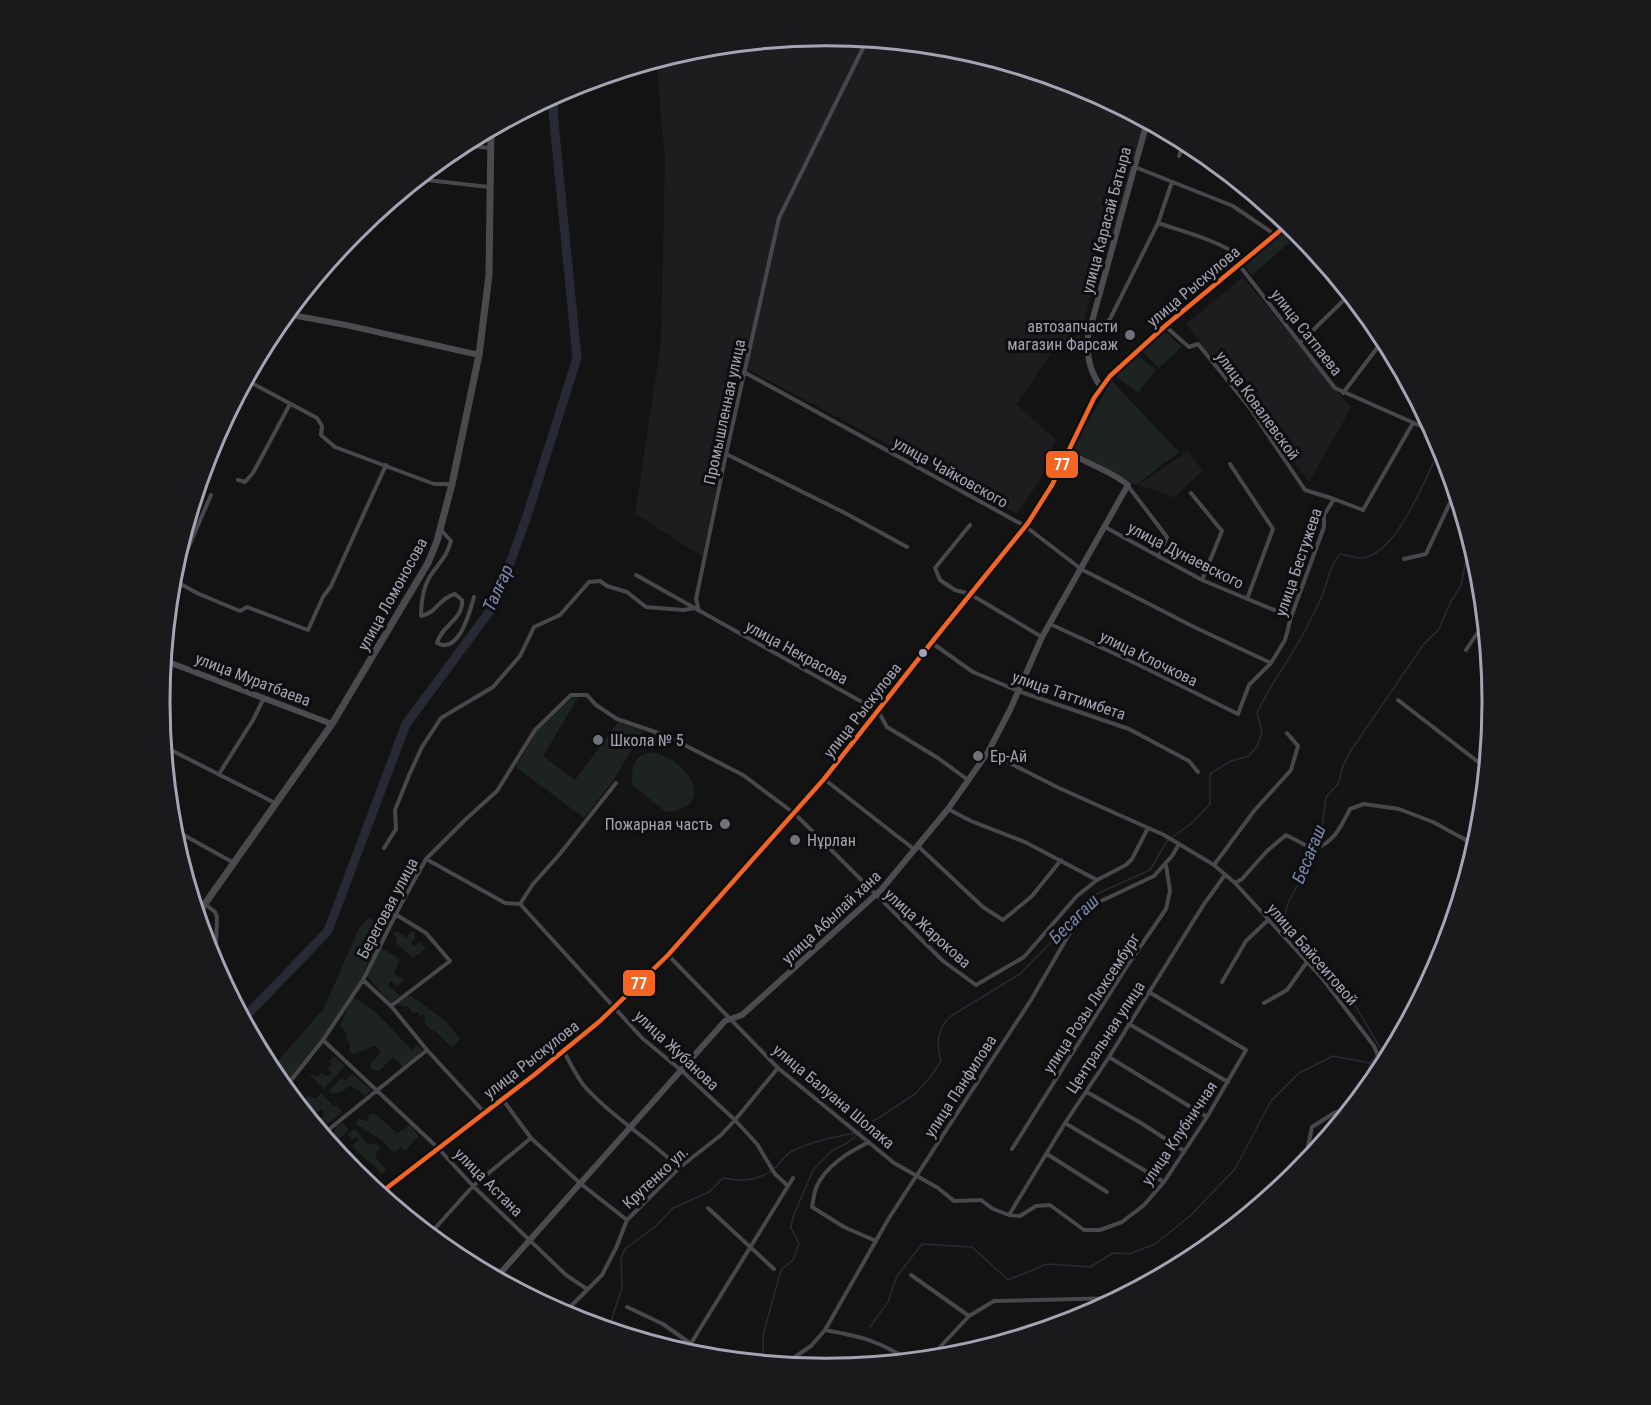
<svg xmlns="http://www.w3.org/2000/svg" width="1651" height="1405" font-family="'Roboto Condensed',sans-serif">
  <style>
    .built { fill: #1d1d1f }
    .green { fill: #1d2320 }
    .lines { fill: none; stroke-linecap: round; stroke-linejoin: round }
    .stream { stroke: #272a34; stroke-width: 1.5 }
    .river { stroke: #272a34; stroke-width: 9 }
    .street { stroke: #47474c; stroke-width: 4 }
    .secondary { stroke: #4b4b50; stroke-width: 6 }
    .primary { stroke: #4a494e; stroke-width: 7 }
    .bus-1-casing { stroke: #0e0d0f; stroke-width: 9 }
    .bus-1 { stroke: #f26522; stroke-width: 4.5 }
    .poi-dot { fill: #71717c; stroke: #0e0d0f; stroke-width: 2 }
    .bus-dot { fill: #a4a4b4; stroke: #0e0d0f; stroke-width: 2 }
    .labels { text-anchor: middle; stroke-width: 6; stroke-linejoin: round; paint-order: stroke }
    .street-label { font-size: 16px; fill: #a4a4b4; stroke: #0e0d0f }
    .poi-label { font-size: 16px; fill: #a4a4b4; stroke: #0e0d0f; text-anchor: start }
    .water-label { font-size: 18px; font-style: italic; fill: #7a87af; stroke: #0e0d0f }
    .rim { fill: none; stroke: #a4a4b4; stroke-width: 3 }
    .line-badge { stroke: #0e0d0f; stroke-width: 2 }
    .badge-label { font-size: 16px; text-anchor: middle; font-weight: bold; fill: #fff }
  </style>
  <rect width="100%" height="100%" fill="#131313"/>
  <path class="built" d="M 825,36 L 956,49 L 1081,87 L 1152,125 L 1088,306 L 1079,341 L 1059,343 L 1016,404 L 1056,440 L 1040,480 L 1017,514 L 742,366 L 702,556 L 635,514 L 661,342 L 665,159 L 656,61 L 696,49 Z
    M 1243,277 L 1351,408 L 1309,482 L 1186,324 Z
    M 1188,451 L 1203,471 L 1174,497 L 1138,485 Z"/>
  <path class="green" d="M 1283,233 L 1290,242 L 1252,275 L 1245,266 Z
    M 1165,332 L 1182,347 L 1159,368 L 1142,351 Z
    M 1138,355 L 1156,370 L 1138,392 L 1115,376 Z
    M 1112,381 L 1179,452 L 1136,485 L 1071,449 Z
    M 572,698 L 578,698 L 543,756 L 575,780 L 618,722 L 643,731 L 613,781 L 584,818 L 516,767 L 536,732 Z
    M 650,752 C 685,756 721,806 666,812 L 632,785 C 632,769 632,756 650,752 Z
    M 369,918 L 379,924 L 376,950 L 366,967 L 357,990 L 309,1059 L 285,1089 L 270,1070 L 324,1008 L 359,928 Z
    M 397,931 L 406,938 L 411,931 L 415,932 L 415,938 L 411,943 L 415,946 L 419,942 L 426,948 L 413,958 L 396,943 L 397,938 L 393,933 Z
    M 381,948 L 400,959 L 394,974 L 404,979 L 398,986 L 391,981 L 388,985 L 400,996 L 391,1003 L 366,975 Z
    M 410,995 L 446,1021 L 460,1039 L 452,1048 L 436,1032 L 431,1030 L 423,1022 L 426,1019 L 423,1014 L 420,1016 L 418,1012 L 413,1013 L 408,1006 L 404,1008 L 397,1003 Z
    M 354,998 C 379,1010 392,1031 412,1050 L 417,1045 L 422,1050 L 405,1069 L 393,1057 L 379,1071 L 371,1069 L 370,1064 L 381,1052 L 375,1046 L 353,1054 L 350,1051 L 350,1044 L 346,1039 L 347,1033 L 340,1026 L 349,1004 Z
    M 333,1056 L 345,1066 L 324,1089 L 309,1074 L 318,1076 L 321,1073 L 328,1076 L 332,1073 L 327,1068 L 333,1064 L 329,1062 Z
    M 352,1074 L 371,1090 L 365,1096 L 359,1090 L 349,1086 L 343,1091 L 332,1094 L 328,1091 L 340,1079 L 346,1080 Z
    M 321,1093 L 333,1105 L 332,1108 L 336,1105 L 342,1112 L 324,1127 L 317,1121 L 324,1115 L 322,1109 L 308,1118 L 302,1111 L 304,1106 L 303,1102 L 307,1096 L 316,1098 Z
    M 374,1113 L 397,1133 L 410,1125 L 419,1136 L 405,1151 L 401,1147 L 394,1153 L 383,1141 L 356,1124 L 358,1119 L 368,1121 L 369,1115 Z
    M 343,1123 L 349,1130 L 335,1143 L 332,1139 L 337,1125 Z
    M 355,1129 L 369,1145 L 376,1143 L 380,1147 L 375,1154 L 377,1159 L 386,1169 L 382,1174 L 352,1146 L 359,1139 L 357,1137 L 352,1140 L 347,1134 Z"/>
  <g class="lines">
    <path class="stream" d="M 1379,1052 L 1381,1049 L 1347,992 L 1332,977 L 1310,960 L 1297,947 L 1282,925 L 1288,903 L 1301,879 L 1311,839 L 1322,828 L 1326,797 L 1338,784 L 1343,766 L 1350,752 L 1423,645 L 1439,629 L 1451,601 L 1461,586 L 1465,564 L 1472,549
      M 1366,1089 L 1370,1063 L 1376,1056
      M 870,1327 L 888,1302 L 897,1276 L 922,1244 L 972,1247 L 1008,1280 L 1047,1264 L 1090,1267 L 1113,1253 L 1129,1254 L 1155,1244 L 1190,1216 L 1235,1169 L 1271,1101 L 1299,1073 L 1333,1056 L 1370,1063
      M 608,1330 L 622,1288 L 621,1258 L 625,1249 L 656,1226 L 673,1208 L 709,1192 L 723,1178 C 740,1182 757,1181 772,1170 C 780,1165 784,1155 792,1151 C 813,1141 834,1137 856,1133
      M 760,1363 L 763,1353 L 763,1335 L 781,1270 L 793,1260 L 799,1243 L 791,1228 L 793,1217 L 813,1170 L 833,1150 L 849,1142 L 866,1126 L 915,1094 L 931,1076 L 941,1061 C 936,1043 937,1029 951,1016 L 1020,974 L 1055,938 L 1070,915 L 1092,896 L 1150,870 L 1167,841 L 1192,823 L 1210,804 L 1210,774 L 1231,761 L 1249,756 L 1258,745 L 1262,731 L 1257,713 C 1271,682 1293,656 1308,625 C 1312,616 1318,606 1322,596 C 1328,581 1329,567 1340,554 C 1347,555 1356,559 1363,558 C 1398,553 1426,476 1441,447"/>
    <path class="river" d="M 243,1019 L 328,931 L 406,724 L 495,604 L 526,519 L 577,358 L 553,112 L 555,95"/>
    <path class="street" d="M 462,145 L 490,148
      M 1179,156 L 1184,142
      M 1135,167 L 1233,206 L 1274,234
      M 418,179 L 489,187
      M 1158,223 C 1188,233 1218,240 1244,259
      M 1239,265 L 1335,388 L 1432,431
      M 1091,325 L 1105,324 L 1110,319 L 1158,223 L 1172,182
      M 1165,326 L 1189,347 L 1198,344 L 1250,408 L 1305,490 L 1334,499
      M 1300,343 L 1349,295
      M 744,372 L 1025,526 L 1081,569 L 1194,627 L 1271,663
      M 246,380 L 317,418 L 322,426 L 321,435 L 335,447 L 434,484 L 452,484
      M 1343,393 L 1384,339
      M 726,454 L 845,513 L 907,547
      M 1230,464 L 1273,529 L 1247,599
      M 238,480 L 245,482 L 253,473 L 290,404
      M 1128,486 L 1167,537 L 1159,557
      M 1191,493 L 1222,531 L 1202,580
      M 970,525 L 935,568 L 940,580 L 955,590 L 970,594 L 1042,637
      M 1105,527 L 1202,580 L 1291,617
      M 441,530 L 451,541 C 446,559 438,563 429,578 C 423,589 421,603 421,616 C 437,613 439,598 455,594 L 462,600 C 464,619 441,626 437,643 C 459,655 470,611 474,597
      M 1404,559 L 1426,554 L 1455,492
      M 636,575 L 878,711 L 887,727 L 938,758 L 968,780
      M 175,581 L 199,594 L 240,611 L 247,607 L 308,630 L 323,597 L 331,586 L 386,465
      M 170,590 L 211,495
      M 699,611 L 696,599 L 726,454 L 779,218 L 867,40
      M 1050,624 L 1137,664 L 1238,714 L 1249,685 L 1271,663 L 1285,640 L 1291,617 L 1324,527 L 1324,515 L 1334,499 L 1363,510 L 1413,423
      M 932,643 L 973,672 L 1018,691 L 1129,729 L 1189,761 L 1198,772
      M 1466,650 L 1484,623
      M 1398,700 L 1486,768
      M 163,746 L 275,803
      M 988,752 L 1059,788 L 1164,835 L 1214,865 L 1235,883 L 1322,978 L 1374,1046 L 1383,1067
      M 219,774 L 253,720 L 264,698
      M 824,779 L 915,850
      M 948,809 L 971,821 L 1025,842 L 1097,880
      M 171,828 L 234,863
      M 919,847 L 983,907 L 1003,920 L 1032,896 L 1061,860
      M 384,848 L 396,829 L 395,810 L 410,773 L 422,747 L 441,718 L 493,687 L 520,656 L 534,627 L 560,615 L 589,582 L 600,581 L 607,586 L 627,592 L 646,607 L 683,610 L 695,608
      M 426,859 L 505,903 L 520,904 L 642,1038 L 682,1071 L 735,1120 L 757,1144 L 775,1174 L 788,1186
      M 1214,865 L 1254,811 L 1291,770 L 1298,746 L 1287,733
      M 1235,883 L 1242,879 L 1267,851 L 1286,835 L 1313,849 C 1333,844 1341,827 1350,809 L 1364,804 L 1399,809 L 1433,822 L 1475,845
      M 205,904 L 215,912 L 217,917 L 215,967
      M 520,904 L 533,884 L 559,855 L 616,783
      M 668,955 L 778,1068 L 894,1163 L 938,1188 L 954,1201 L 981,1200 L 993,1209 L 1009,1215 L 1020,1216 L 1036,1206 L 1050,1205 L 1084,1230 L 1100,1230 L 1122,1222 L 1144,1205 L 1164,1182 L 1207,1117 L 1246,1050 L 1149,992
      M 363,980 L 391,1006 L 427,1050 L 484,1112
      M 1222,982 L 1246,941 L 1268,920
      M 1264,1003 L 1287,990 L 1307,962
      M 391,1006 L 450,961 L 426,933 L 395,914
      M 1129,1024 L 1228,1082
      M 323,1040 L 438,1148 L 473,1186 L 566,1275 L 587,1289
      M 564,1052 C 571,1064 577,1078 586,1088 C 614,1119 650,1139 679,1168
      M 1109,1057 L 1207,1117
      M 286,1091 L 289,1083 L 323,1040 L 363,980 L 400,906 L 426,859 L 466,819 L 497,791 L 535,730 L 571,695 L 587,695 L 596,705 L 617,719 L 667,736 L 743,775 L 795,814 L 943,961 L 976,985 L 1024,957 L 1077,896 L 1097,880 L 1126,865 L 1132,859 L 1148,828
      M 1085,1091 L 1141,1123 L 1184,1151
      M 503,1100 L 531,1138 L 581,1184 L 627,1220
      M 1065,1123 L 1164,1182
      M 322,1135 L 427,1050
      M 869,1142 C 849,1152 825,1166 816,1188 C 814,1194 813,1201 812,1207 L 844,1227 L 876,1241
      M 1012,1149 L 1129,963 L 1166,909 L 1170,891 L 1166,865
      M 1047,1154 L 1107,1192
      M 1308,1159 L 1308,1146 L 1312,1127 L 1334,1113 L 1351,1108
      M 708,1208 L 774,1269
      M 1009,1215 L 1065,1123 L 1109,1057 L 1204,904 L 1225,875
      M 429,1235 L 473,1186 L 531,1138
      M 911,1275 L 969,1316
      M 627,1307 L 663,1324 L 711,1358
      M 563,1314 L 602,1275 L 616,1248 L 627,1220 L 679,1168 L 721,1135 L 735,1120 L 778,1068
      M 825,1330 C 862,1337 878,1340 910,1361
      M 685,1353 L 793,1178
      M 929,1359 L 969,1316 L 994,1301 L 1119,1298
      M 783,1365 L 811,1346 L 825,1330 L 889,1218 L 1031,1000 L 1079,917 L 1099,902 L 1154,876 L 1172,856 L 1179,844"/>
    <path class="secondary" d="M 286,314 L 346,325 L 479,355
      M 1101,387 C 1089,371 1086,355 1088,336 L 1147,122
      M 163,660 L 332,724
      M 496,1278 L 725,1021 L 742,1015 L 881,890 L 948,809 L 988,752 L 1010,710 L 1042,637 L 1128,485 C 1111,471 1088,464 1068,452"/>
    <path class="primary" d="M 197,915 L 332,724 L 428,563 L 437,541 L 452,484 L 479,355 L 489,275 L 491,129
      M 379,1194 L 534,1075 L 600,1021 L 668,955 L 824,779 L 935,638 L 1028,523 L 1052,485 L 1094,398 L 1110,376 L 1165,326 L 1288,224"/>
    <defs>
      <path id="bus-1" d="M 379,1194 L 534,1075 L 600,1021 L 668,955 L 824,779 L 935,638 L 1028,523 L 1052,485 L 1094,398 L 1110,376 L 1165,326 L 1288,224"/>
    </defs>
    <use href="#bus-1" class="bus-1-casing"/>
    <use href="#bus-1" class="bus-1"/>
  </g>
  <g class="poi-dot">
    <circle cx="1130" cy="335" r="6"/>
    <circle cx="598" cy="740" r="6"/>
    <circle cx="978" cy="756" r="6"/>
    <circle cx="725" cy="824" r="6"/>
    <circle cx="795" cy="840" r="6"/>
  </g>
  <circle class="bus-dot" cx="923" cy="653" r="5"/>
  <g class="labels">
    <g class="street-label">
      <text transform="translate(1106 220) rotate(-75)" y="6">улица Карасай Батыра</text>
      <text transform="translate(1193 286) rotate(-40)" y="6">улица Рыскулова</text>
      <text transform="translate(1307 332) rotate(52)" y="6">улица Сатпаева</text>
      <text transform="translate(1258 405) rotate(54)" y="6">улица Ковалевской</text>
      <text transform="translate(724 412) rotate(-78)" y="6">Промышленная улица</text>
      <text transform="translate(951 472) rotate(29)" y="6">улица Чайковского</text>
      <text transform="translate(1186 555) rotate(27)" y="6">улица Дунаевского</text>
      <text transform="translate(1298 562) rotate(-71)" y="6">улица Бестужева</text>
      <text transform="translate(392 594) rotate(-61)" y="6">улица Ломоносова</text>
      <text transform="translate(797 652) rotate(29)" y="6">улица Некрасова</text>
      <text transform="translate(1149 658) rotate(26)" y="6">улица Клочкова</text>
      <text transform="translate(253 679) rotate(21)" y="6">улица Муратбаева</text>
      <text transform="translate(1069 695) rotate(19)" y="6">улица Таттимбета</text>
      <text transform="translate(862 710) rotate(-52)" y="6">улица Рыскулова</text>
      <text transform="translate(387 908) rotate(-62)" y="6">Береговая улица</text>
      <text transform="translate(831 917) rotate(-43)" y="6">улица Абылай хана</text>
      <text transform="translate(928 928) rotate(42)" y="6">улица Жарокова</text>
      <text transform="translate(1313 954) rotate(49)" y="6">улица Байсеитовой</text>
      <text transform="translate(1091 1003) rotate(-57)" y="6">улица Розы Люксембург</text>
      <text transform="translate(1105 1037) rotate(-57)" y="6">Центральная улица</text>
      <text transform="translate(677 1050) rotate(43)" y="6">улица Жубанова</text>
      <text transform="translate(531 1059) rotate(-38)" y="6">улица Рыскулова</text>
      <text transform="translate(960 1086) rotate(-57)" y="6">улица Панфилова</text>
      <text transform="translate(834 1096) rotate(40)" y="6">улица Балуана Шолака</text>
      <text transform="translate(1179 1133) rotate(-56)" y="6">улица Клубничная</text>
      <text transform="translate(655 1177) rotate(-43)" y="6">Крутенко ул.</text>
      <text transform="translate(489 1182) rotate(45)" y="6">улица Астана</text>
    </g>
    <g class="poi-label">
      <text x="1118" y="332" text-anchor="end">автозапчасти<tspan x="1118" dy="18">магазин Фарсаж</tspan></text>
      <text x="610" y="746">Школа № 5</text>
      <text x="990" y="762">Ер-Ай</text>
      <text x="713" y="830" text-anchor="end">Пожарная часть</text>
      <text x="807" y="846">Нұрлан</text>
    </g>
    <g class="water-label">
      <text transform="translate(498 588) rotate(-66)" y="6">Талғар</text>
      <text transform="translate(1309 854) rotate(-68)" y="6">Бесағаш</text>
      <text transform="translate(1074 919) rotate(-44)" y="6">Бесагаш</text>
    </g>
  </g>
  <path d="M0 0H1651V1405H0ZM170 702a656 656 0 1 1 1312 0a656 656 0 1 1-1312 0Z" fill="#1a191c" fill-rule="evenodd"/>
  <path class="rim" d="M170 702a656 656 0 1 1 1312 0a656 656 0 1 1-1312 0Z"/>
  <g class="line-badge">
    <rect x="1045" y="450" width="34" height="29" rx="6" fill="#f26522"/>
    <rect x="622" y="969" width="34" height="28" rx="6" fill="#f26522"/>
  </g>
  <g class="badge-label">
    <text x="1062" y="470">77</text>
    <text x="639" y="989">77</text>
  </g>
</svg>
